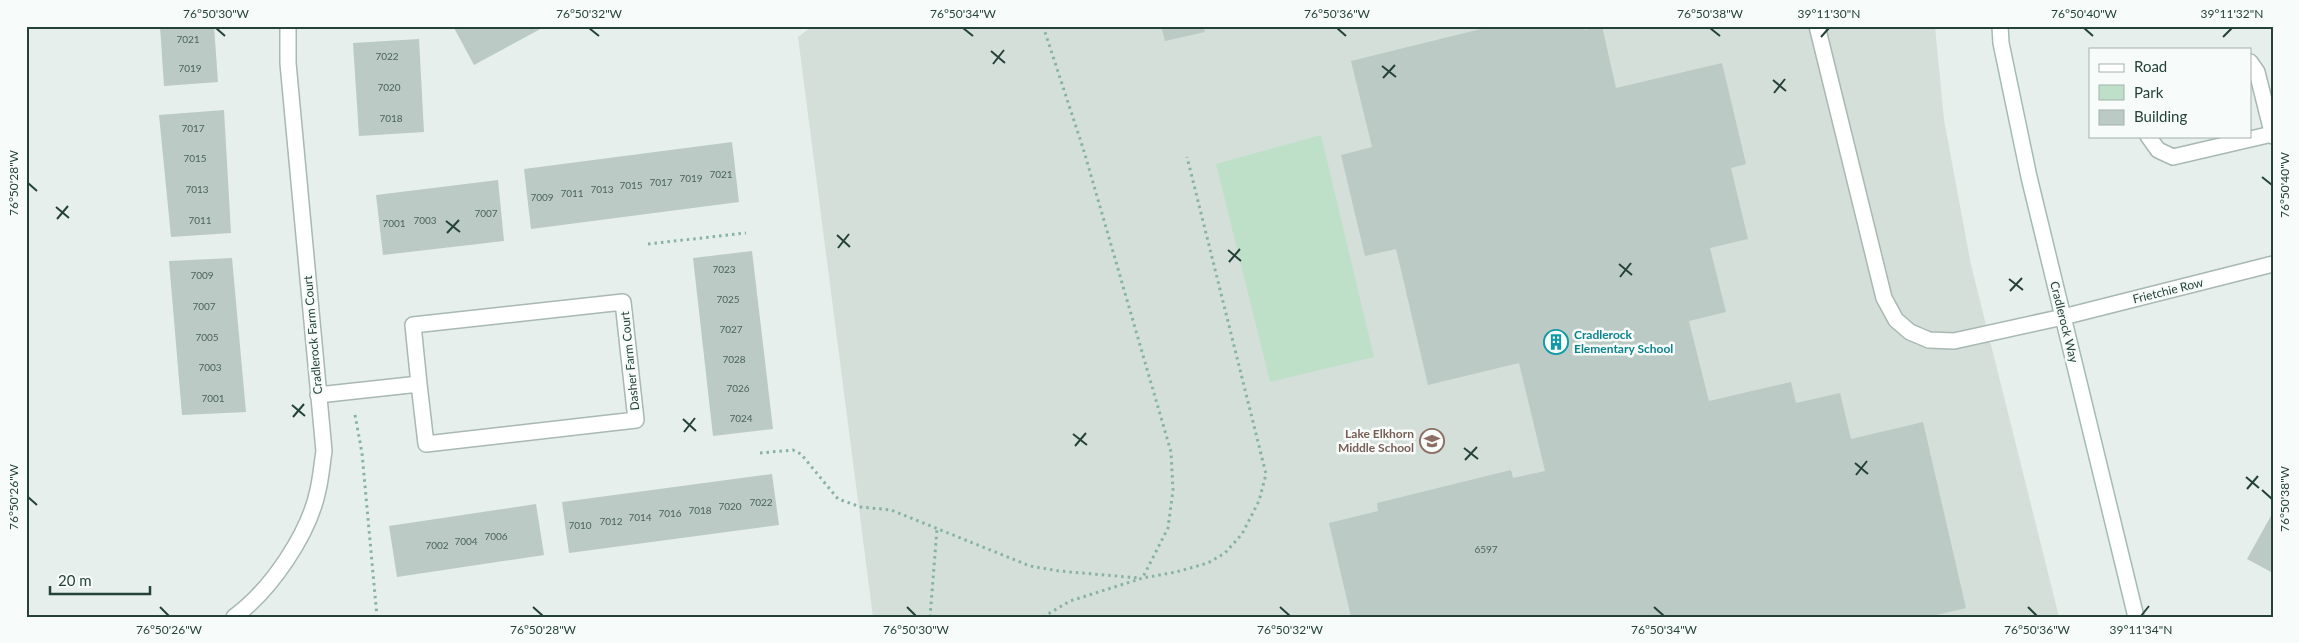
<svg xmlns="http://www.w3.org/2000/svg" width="2299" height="643" font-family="Lato,sans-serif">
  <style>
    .built { fill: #d4dfda }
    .green { fill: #bfe0c8 }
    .building { fill: #bbcac4 }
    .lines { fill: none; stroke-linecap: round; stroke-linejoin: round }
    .lane-casing { stroke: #a8b8b2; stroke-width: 18 }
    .street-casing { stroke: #a8b8b2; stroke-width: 18 }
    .secondary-casing { stroke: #a4bbb3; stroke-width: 18 }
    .path { stroke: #86b3a5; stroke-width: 3; stroke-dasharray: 2.5 4; stroke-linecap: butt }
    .lane { stroke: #fff; stroke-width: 15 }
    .street { stroke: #fff; stroke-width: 15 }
    .secondary { stroke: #fff; stroke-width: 15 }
    .ticks { fill: none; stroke: #24423a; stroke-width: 2 }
    .labels { text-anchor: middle; stroke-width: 5; stroke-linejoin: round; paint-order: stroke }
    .number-label { font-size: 10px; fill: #4a645c }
    .street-label { font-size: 12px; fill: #24423a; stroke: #f7fbf9 }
    .culture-label { font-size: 12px; font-weight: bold; fill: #0d838f; stroke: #f7fbf9; text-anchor: start }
    .education-label { font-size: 12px; font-weight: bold; fill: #785e54; stroke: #f7fbf9; text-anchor: end }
    .neatline { fill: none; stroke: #24423a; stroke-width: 2 }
    .ticks-label { font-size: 12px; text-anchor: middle; fill: #24423a }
  </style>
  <rect width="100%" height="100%" fill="#e6efeb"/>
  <path class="built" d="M 813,26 L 1935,26 L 1944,120 L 1971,265 L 2059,617 L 873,617 L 798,37 Z"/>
  <path class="green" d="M 1321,135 L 1374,357 L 1270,382 L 1216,164 Z"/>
  <path class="building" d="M 160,26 L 214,26 L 218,82 L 164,86 Z
    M 453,26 L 546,26 L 474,65 Z
    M 1161,26 L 1203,26 L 1205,32 L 1165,41 Z
    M 1493,26 L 1584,26 L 1585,30 L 1602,26 L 1616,88 L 1722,63 L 1746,164 L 1731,168 L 1748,239 L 1710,248 L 1726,312 L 1689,321 L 1709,401 L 1791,382 L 1796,403 L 1840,393 L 1851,439 L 1923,422 L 1966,608 L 1928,617 L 1351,617 L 1329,523 L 1378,511 L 1377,503 L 1511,470 L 1513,478 L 1545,471 L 1519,363 L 1428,385 L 1396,249 L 1365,256 L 1341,155 L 1372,147 L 1351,61 Z
    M 419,39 L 424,132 L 359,136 L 353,43 Z
    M 224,110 L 231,233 L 171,237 L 159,115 Z
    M 732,142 L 739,202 L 531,229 L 524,169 Z
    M 498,180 L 504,241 L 383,255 L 376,195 Z
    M 752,251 L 773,429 L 713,436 L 693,258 Z
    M 232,258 L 246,412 L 182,415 L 169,261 Z
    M 772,474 L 779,525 L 569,553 L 562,502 Z
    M 536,504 L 544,555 L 397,577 L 389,526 Z
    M 2272,514 L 2273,514 L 2273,573 L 2247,559 Z"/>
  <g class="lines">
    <defs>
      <path id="lane" d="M 1817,26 L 1884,298 L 1896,320 L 1910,332 L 1929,340 L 1954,341 L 2063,317"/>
      <path id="street" d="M 2250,62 L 2257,72 L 2273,136
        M 2148,136 L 2158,150 L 2173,157 L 2272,134
        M 2063,317 L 2273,264
        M 318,395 L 419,384 L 426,444 L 636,420 L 623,302 L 413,325 L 419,384
        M 234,617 C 271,590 309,534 318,490 C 321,477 322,464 324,451 L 288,63 L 288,26"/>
      <path id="secondary" d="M 2000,26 L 2001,43 L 2029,177 L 2136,617"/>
    </defs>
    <use href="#lane" class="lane-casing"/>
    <use href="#street" class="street-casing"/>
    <use href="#secondary" class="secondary-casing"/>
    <path class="path" d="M 1043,26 L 1083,148 L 1171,452 L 1173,490 L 1168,528 L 1143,577
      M 648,244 L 746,233
      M 355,415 L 362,453 L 377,617
      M 760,453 L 793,450 L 801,454 L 838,499 L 861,507 L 891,510 L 1030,566 L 1059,571 L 1139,578
      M 930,617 L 937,529
      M 1043,617 L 1070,601 L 1143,578 L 1176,572 L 1208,563 L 1225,553 L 1242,534 L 1259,501 L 1266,474 L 1187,157"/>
    <use href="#lane" class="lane"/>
    <use href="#street" class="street"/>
    <use href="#secondary" class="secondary"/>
  </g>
  <path class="ticks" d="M 216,28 L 225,36M 589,28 L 599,36M 963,28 L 973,36M 1337,28 L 1346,36M 1710,28 L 1720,36M 2084,28 L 2093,36M 1821,37 L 1829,28M 2223,37 L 2232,28M 991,51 L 1005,63M 993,64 L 1004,50M 1382,66 L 1396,77M 1383,78 L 1395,65M 1773,80 L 1786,91M 1774,93 L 1785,79M 2262,177 L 2272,185M 28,183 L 37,191M 56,207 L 69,218M 57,219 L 68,206M 446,221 L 460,232M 447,233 L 459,220M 837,235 L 850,247M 838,248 L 849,234M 1228,250 L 1241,261M 1229,262 L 1240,249M 1619,264 L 1632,275M 1620,277 L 1631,263M 2009,279 L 2023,290M 2010,291 L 2022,278M 292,405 L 305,416M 293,417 L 304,404M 683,419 L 696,431M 684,432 L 695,418M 1073,434 L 1087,445M 1075,446 L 1086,433M 1464,448 L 1478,459M 1465,460 L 1477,447M 1855,463 L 1868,474M 1856,475 L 1867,461M 2246,477 L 2259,488M 2247,489 L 2258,476M 2262,490 L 2272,499M 28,497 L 37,505M 160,607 L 169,616M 533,607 L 543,616M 907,607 L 916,616M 1280,607 L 1290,616M 1654,607 L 1664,616M 2028,607 L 2037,616M 2141,616 L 2149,606"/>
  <defs>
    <symbol id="building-ring" viewBox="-11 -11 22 22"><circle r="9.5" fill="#f7fbf9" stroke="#0f9aa8" stroke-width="1.5"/><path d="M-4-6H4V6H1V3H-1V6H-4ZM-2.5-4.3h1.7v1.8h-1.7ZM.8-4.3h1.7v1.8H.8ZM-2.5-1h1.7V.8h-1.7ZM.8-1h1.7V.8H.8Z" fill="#0f9aa8"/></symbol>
    <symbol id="school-ring" viewBox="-11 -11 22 22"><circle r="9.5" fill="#f7fbf9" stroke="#8d6e63" stroke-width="1.5"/><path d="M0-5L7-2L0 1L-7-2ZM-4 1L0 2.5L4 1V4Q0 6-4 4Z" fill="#8d6e63"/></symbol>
  </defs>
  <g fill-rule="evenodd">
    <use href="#building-ring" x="1542" y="328" width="28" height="28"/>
    <use href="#school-ring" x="1418" y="427" width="28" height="28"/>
  </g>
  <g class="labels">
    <g class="number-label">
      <text x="188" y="43">7021</text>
      <text x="387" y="60">7022</text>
      <text x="190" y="72">7019</text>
      <text x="389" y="91">7020</text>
      <text x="391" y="122">7018</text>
      <text x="193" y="132">7017</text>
      <text x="195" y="162">7015</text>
      <text x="721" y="178">7021</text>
      <text x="691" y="182">7019</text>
      <text x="661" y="186">7017</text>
      <text x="631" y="189">7015</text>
      <text x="197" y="193">7013</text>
      <text x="602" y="193">7013</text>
      <text x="572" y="197">7011</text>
      <text x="542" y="201">7009</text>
      <text x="486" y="217">7007</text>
      <text x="200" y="224">7011</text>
      <text x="425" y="224">7003</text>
      <text x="394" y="227">7001</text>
      <text x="724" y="273">7023</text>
      <text x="202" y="279">7009</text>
      <text x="728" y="303">7025</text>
      <text x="204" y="310">7007</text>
      <text x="731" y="333">7027</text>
      <text x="207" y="341">7005</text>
      <text x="734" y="363">7028</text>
      <text x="210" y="371">7003</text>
      <text x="738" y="392">7026</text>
      <text x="213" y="402">7001</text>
      <text x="741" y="422">7024</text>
      <text x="761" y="506">7022</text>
      <text x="730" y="510">7020</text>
      <text x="700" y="514">7018</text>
      <text x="670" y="517">7016</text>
      <text x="640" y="521">7014</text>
      <text x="611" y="525">7012</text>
      <text x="580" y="529">7010</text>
      <text x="496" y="540">7006</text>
      <text x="466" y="545">7004</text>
      <text x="437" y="549">7002</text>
      <text x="1486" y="553">6597</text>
    </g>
    <g class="street-label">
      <text transform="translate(2168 291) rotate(-14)" y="4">Frietchie Row</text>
      <text transform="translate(2064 322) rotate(76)" y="4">Cradlerock Way</text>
      <text transform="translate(313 335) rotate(-95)" y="4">Cradlerock Farm Court</text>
      <text transform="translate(630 361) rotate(-96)" y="4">Dasher Farm Court</text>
    </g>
    <g class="culture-label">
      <text x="1574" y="339">Cradlerock<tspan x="1574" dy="14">Elementary School</tspan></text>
    </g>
    <g class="education-label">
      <text x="1414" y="438">Lake Elkhorn<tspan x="1414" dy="14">Middle School</tspan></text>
    </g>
  </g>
  <rect width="2299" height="643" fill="none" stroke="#f7fbf9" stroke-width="55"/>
  <rect x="2089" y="48" width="162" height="90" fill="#f7fbf9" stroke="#a3b1ad"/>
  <rect x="2099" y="64" width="25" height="8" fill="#ffffff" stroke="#a3b1ad"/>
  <text x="2134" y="72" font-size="15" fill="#24423a">Road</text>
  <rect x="2099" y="85" width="25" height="15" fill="#bfe0c8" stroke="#a3b1ad"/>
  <text x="2134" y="98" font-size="15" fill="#24423a">Park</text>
  <rect x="2099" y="110" width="25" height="15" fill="#bbcac4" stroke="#a3b1ad"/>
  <text x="2134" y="122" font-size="15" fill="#24423a">Building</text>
  <path d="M50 586v8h100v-8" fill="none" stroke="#24423a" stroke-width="2.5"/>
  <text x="58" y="586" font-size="15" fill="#24423a" stroke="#f7fbf9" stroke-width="4" paint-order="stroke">20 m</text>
  <rect x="28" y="28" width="2244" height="588" class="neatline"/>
  <g class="ticks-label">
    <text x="216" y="18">76°50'30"W</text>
    <text x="589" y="18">76°50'32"W</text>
    <text x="963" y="18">76°50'34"W</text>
    <text x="1337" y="18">76°50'36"W</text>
    <text x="1710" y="18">76°50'38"W</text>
    <text x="1829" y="18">39°11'30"N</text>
    <text x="2084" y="18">76°50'40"W</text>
    <text x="2232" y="18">39°11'32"N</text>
    <text transform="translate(14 183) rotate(-90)" y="4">76°50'28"W</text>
    <text transform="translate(2285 185) rotate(-90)" y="4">76°50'40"W</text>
    <text transform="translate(14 497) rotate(-90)" y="4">76°50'26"W</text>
    <text transform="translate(2285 499) rotate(-90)" y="4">76°50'38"W</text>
    <text x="169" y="634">76°50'26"W</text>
    <text x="543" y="634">76°50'28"W</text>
    <text x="916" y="634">76°50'30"W</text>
    <text x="1290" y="634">76°50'32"W</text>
    <text x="1664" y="634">76°50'34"W</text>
    <text x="2037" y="634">76°50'36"W</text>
    <text x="2141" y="634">39°11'34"N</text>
  </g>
</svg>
